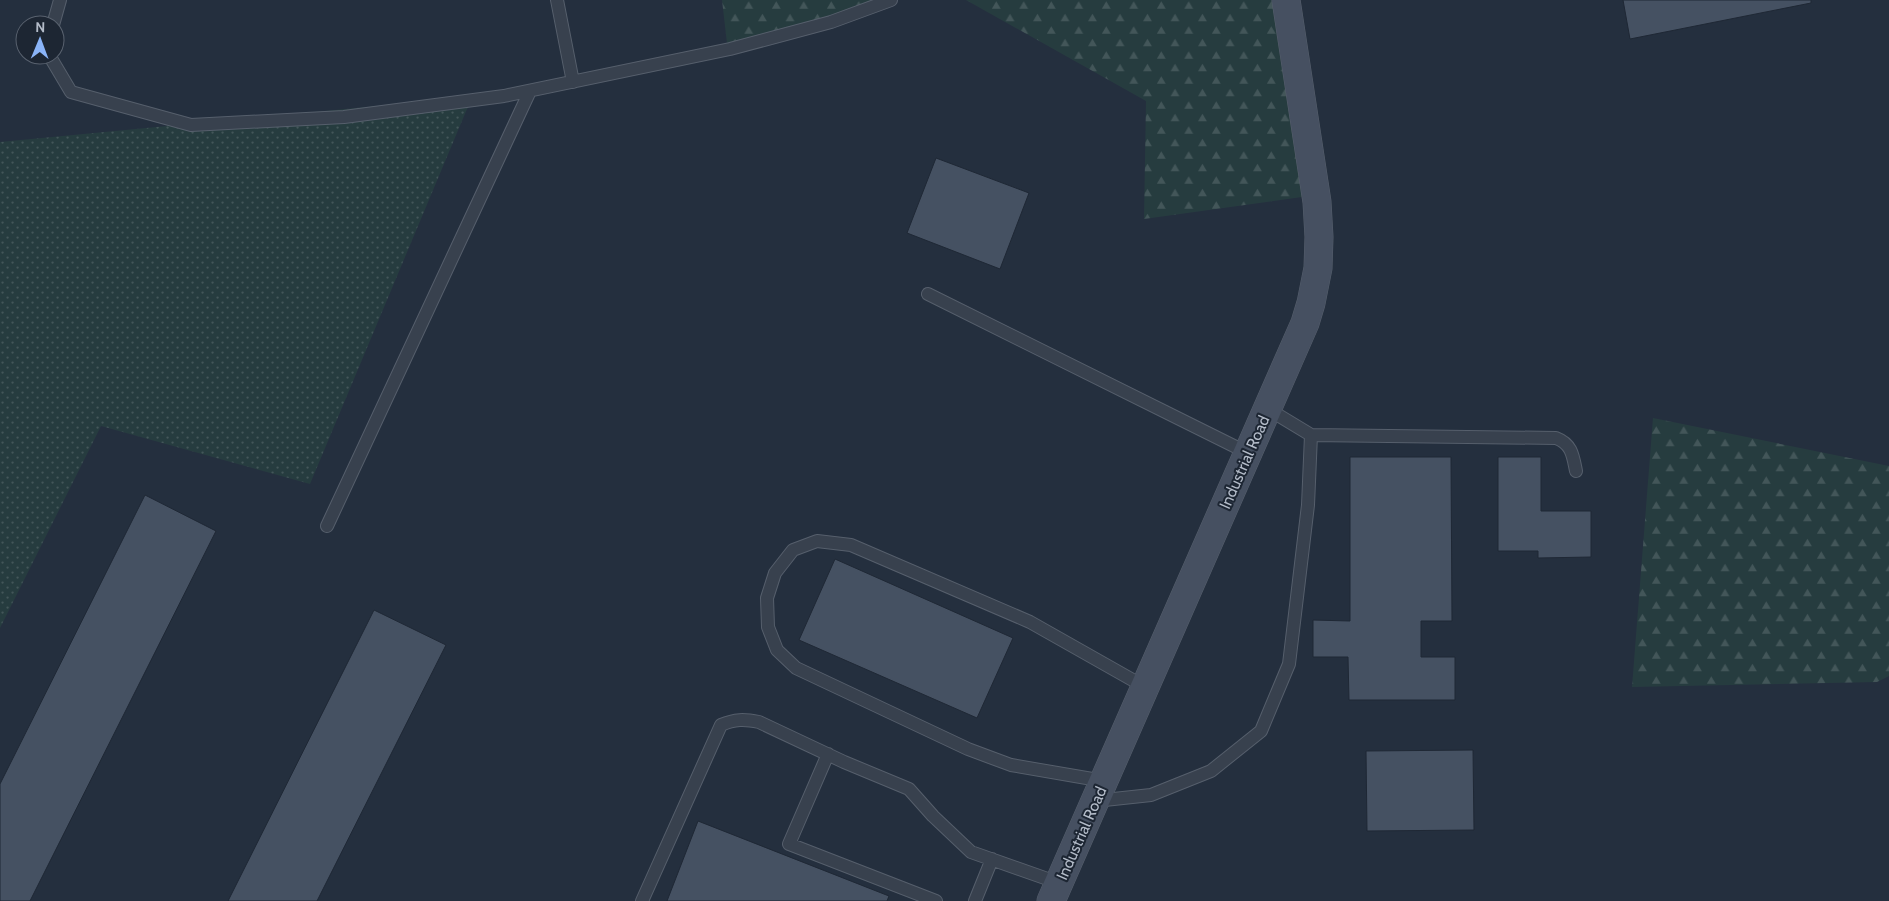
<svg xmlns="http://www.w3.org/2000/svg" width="1889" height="901" font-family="Cabin,sans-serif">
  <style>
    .grass { fill: url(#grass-dots) }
    .forest { fill: url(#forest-firs) }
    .building { fill: #455162; stroke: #1f2835 }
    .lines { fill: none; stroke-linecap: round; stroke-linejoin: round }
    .lane-casing { stroke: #565f6c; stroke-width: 14 }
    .secondary-casing { stroke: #565f6c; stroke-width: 29 }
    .lane { stroke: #38414e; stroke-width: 12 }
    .secondary { stroke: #465061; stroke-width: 28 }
    .labels { text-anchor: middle; stroke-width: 4; stroke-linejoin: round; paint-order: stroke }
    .street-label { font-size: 16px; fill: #b4bcc9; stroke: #1d2633 }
  </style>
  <defs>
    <pattern id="grass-dots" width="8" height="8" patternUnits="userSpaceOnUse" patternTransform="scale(1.25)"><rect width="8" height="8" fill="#263c3f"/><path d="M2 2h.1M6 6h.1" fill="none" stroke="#435659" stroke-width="1.8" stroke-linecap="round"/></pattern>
    <pattern id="forest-firs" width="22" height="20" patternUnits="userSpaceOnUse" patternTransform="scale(1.25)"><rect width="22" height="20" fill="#263c3f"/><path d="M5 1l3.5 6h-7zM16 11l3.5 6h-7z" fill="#435659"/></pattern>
  </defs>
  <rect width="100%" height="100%" fill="#242f3e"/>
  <path class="grass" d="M 472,97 L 310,484 L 101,426 L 0,628 L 0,142 Z"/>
  <path class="forest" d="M 722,0 L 886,0 L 728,52 Z
    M 966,0 L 1289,0 L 1316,195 L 1144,219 L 1146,101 Z
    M 1653,418 L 1889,466 L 1889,676 L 1877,682 L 1632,687 Z"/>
  <path class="building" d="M 1623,0 L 1811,0 L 1811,3 L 1630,39 Z
    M 936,158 L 1029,193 L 1000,269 L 907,233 Z
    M 1350,457 L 1451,457 L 1452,621 L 1421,621 L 1421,657 L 1455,657 L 1455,700 L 1349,700 L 1348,657 L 1313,657 L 1313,620 L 1350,621 Z
    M 1498,457 L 1541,457 L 1541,511 L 1591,511 L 1591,557 L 1538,558 L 1538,551 L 1498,551 Z
    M 145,495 L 216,531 L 30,901 L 0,901 L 0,784 Z
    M 835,559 L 1013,638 L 977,718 L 799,640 Z
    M 374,610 L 446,645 L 317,901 L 228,901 Z
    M 1473,750 L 1474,830 L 1367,831 L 1366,751 Z
    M 698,821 L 889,896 L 887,901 L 667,901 Z"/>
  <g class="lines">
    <defs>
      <path id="lane" d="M 557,0 L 573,82
        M 53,25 L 60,0
        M 49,55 L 71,92 L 191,125 L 344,117 L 504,96 L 730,49 L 831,22 L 891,0
        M 928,294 L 1248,453
        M 1311,435 L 1556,438 C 1572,444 1573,456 1576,471
        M 327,526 L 530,91
        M 828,754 L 789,844 L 936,901
        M 1104,781 L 1011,765 L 968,749 L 796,668 L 777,650 L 768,627 L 767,598 L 775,573 L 793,550 L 817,541 L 851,545 L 1030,622 L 1145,687
        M 1095,801 L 1151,795 L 1211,771 L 1261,731 L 1289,664 L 1308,505 L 1311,435 L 1268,409
        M 642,901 L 721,725 C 735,719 744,719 759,722 L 844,762 L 909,789 L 933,816 L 971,852 L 1059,883
        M 975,901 L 992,859"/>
      <path id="secondary" d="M 1051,901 L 1305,323 L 1311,303 L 1318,268 L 1319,237 L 1317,202 L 1286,0"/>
    </defs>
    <use href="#lane" class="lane-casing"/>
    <use href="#secondary" class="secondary-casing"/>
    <use href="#lane" class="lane"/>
    <use href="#secondary" class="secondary"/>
  </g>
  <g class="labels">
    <g class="street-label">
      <text transform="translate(1244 462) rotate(-66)" y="6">Industrial Road</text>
      <text transform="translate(1081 833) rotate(-66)" y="6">Industrial Road</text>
    </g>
  </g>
  <g transform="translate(40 40) rotate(1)"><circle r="24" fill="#1d2633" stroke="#59626f"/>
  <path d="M0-4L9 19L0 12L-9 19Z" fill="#8ab4f8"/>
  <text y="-8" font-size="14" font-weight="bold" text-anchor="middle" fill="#b4bcc9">N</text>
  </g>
</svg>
